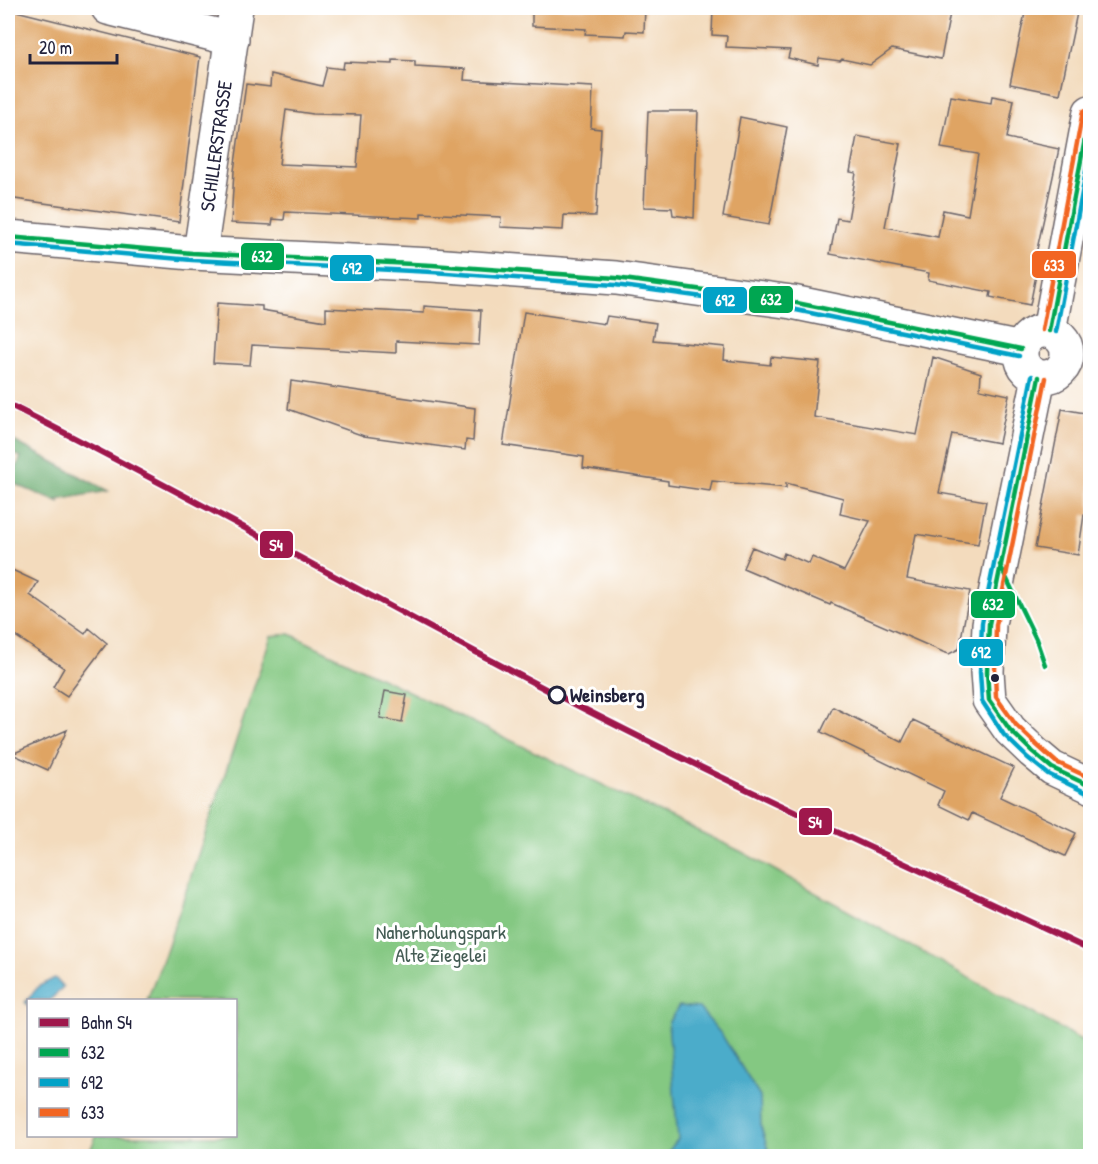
<svg xmlns="http://www.w3.org/2000/svg" width="1098" height="1164" font-family="'Patrick Hand',sans-serif">
  <style>
    .green { fill: #84c882; stroke: #53755e; stroke-width: 1.5 }
    .forest { fill: #6bac70; stroke: #466756; stroke-width: 1.5 }
    .water { fill: #4bacca; stroke: #366782; stroke-width: 1.5 }
    .building { fill: #dfa463; fill-rule: evenodd }
    .lines { fill: none; stroke-linecap: round; stroke-linejoin: round }
    .street-casing { stroke: #6b6368; stroke-width: 36 }
    .street { stroke: #fff; stroke-width: 33 }
    .bus-1-casing { stroke: #fff; stroke-width: 9 }
    .bus-2-casing { stroke: #fff; stroke-width: 9 }
    .bus-3-casing { stroke: #fff; stroke-width: 9 }
    .bus-1 { stroke: #00a651; stroke-width: 4.5 }
    .bus-2 { stroke: #02a2c7; stroke-width: 4.5 }
    .bus-3 { stroke: #f26522; stroke-width: 4.5 }
    .rail-1-casing { stroke: #fff; stroke-width: 10 }
    .rail-1 { stroke: #9f184c; stroke-width: 6 }
    .bus-dot { fill: #22223b; stroke: #fff; stroke-width: 2 }
    .stop-dot { fill: #fff; stroke: #22223b; stroke-width: 3 }
    .labels { text-anchor: middle; stroke-width: 6; stroke-linejoin: round; paint-order: stroke }
    .street-label { font-size: 20px; fill: #22223b; stroke: #fff }
    .stop-label { font-size: 20px; font-weight: bold; fill: #22223b; stroke: #fff; text-anchor: start }
    .park-label { font-size: 20px; fill: #445c54; stroke: #fff }
    .line-badge { stroke: #fff; stroke-width: 2 }
    .badge-label { font-size: 16px; text-anchor: middle; font-weight: bold; fill: #fff }
  </style>
  <rect width="100%" height="100%" fill="#fff"/>
  <filter id="ink" filterUnits="userSpaceOnUse"><feTurbulence type="fractalNoise" baseFrequency=".0167" numOctaves="2"/><feDisplacementMap in="SourceGraphic" scale="12" xChannelSelector="R" yChannelSelector="G"/><feConvolveMatrix kernelMatrix="1 2 1 2 8 2 1 2 1" color-interpolation-filters="sRGB"/></filter>
  <filter id="wash" filterUnits="userSpaceOnUse"><feTurbulence type="fractalNoise" baseFrequency=".008" numOctaves="4" result="noise"/><feDisplacementMap in="SourceGraphic" scale="24" xChannelSelector="R" yChannelSelector="G"/><feGaussianBlur stdDeviation="1.35" result="paint"/><feColorMatrix in="noise" values="0 0 0 0 0 0 0 0 0 0 0 0 0 0 0 0 0 1.4 0 .05"/><feComposite in="paint" operator="in"/></filter>
  <g filter="url(#wash)">
    <rect width="100%" height="100%" fill="#f3dbbd"/>
    <path class="green" d="M 290,634 L 742,852 L 1090,1045 L 1090,1156 L 88,1156 L 96,1136 L 236,1136 L 236,1000 L 147,1000 L 165,954 L 271,636 Z"/>
    <path class="forest" d="M 8,438 L 108,491 L 57,500 L 60,503 L 10,482 L 21,457 L 8,451 Z"/>
    <path class="water" d="M 55,978 L 63,987 L 50,1000 L 28,1000 L 28,1006 L 25,1002 L 39,986 Z
      M 679,1006 L 699,1008 L 722,1035 L 760,1097 L 761,1127 L 770,1156 L 665,1156 L 678,1139 L 668,1023 Z"/>
    <g id="blocks">
      <path class="building" d="M 532,8 L 645,8 L 644,32 L 626,31 L 625,36 L 585,34 L 586,29 L 532,26 Z
        M 713,8 L 951,8 L 941,59 L 892,49 L 870,65 L 842,59 L 840,61 L 819,58 L 818,65 L 788,58 L 790,50 L 726,47 L 727,36 L 712,35 Z
        M 1026,8 L 1078,8 L 1060,94 L 1010,84 Z
        M 8,9 L 200,57 L 179,222 L 8,198 Z
        M 393,60 L 415,61 L 415,66 L 465,69 L 464,80 L 593,87 L 591,128 L 601,129 L 596,216 L 564,215 L 563,230 L 500,227 L 501,217 L 421,213 L 421,218 L 285,212 L 284,220 L 273,219 L 272,225 L 231,223 L 234,171 L 246,84 L 270,87 L 271,74 L 322,86 L 327,67 L 343,69 L 344,62 L 393,64 ZM 286,110 L 313,114 L 361,115 L 357,167 L 279,164 Z
        M 951,96 L 991,103 L 992,96 L 1014,100 L 1007,138 L 1059,149 L 1036,254 L 1040,255 L 1030,305 L 990,297 L 991,292 L 928,280 L 929,273 L 830,254 L 837,218 L 848,220 L 856,173 L 850,172 L 857,136 L 901,144 L 885,227 L 938,237 L 943,210 L 968,215 L 978,154 L 941,148 Z
        M 648,111 L 698,111 L 694,218 L 673,215 L 672,208 L 644,207 Z
        M 740,117 L 787,127 L 769,225 L 723,217 Z
        M 217,303 L 262,306 L 262,310 L 326,321 L 326,308 L 424,313 L 424,306 L 481,310 L 479,345 L 396,341 L 396,353 L 252,345 L 250,365 L 213,363 Z
        M 524,312 L 605,324 L 607,316 L 656,323 L 653,340 L 725,347 L 724,360 L 770,365 L 771,357 L 820,362 L 814,417 L 917,435 L 933,357 L 981,373 L 980,389 L 1009,395 L 999,443 L 952,434 L 939,493 L 986,501 L 978,544 L 916,534 L 907,579 L 970,591 L 959,649 L 949,654 L 943,652 L 831,603 L 830,605 L 743,568 L 752,547 L 782,559 L 784,553 L 809,564 L 812,557 L 844,571 L 870,521 L 840,514 L 843,498 L 786,483 L 786,488 L 712,481 L 710,491 L 668,485 L 668,481 L 583,468 L 584,457 L 503,445 Z
        M 291,381 L 475,408 L 473,441 L 466,440 L 465,450 L 364,436 L 288,409 Z
        M 1062,409 L 1090,414 L 1090,516 L 1084,515 L 1078,555 L 1035,548 Z
        M 8,568 L 38,582 L 30,595 L 85,634 L 89,628 L 107,643 L 67,696 L 53,687 L 64,668 L 8,631 Z
        M 385,691 L 407,695 L 402,722 L 380,718 Z
        M 833,707 L 902,742 L 913,720 L 1014,768 L 1000,797 L 1076,833 L 1065,856 L 972,813 L 969,820 L 938,805 L 944,791 L 821,732 Z
        M 67,730 L 48,770 L 12,754 Z"/>
    </g>
  </g>
  <g filter="url(#ink)">
    <use href="#blocks" fill-opacity="0" stroke="#6b6368" stroke-width="1.5"/>
    <g class="lines">
      <defs>
        <path id="street" d="M 108,8 L 232,39
          M 8,237 L 192,253 L 432,265 L 616,278 L 792,302 L 1021,349
          M 200,253 L 236,8
          M 1049,331 L 1090,112
          M1021 354a23 23 0 1 1 46 0a23 23 0 1 1-46 0Z
          M 1039,377 L 989,624 L 987,672 L 989,700 L 1010,730 L 1033,752 L 1052,768 L 1090,786"/>
      </defs>
      <use href="#street" class="street-casing"/>
      <use href="#street" class="street"/>
      <defs>
        <path id="bus-1" d="M 8,237 L 192,253 L 432,265 L 616,278 L 792,302 L 1021,349
          M 1049,331 L 1090,112
          M 1039,377 L 989,624 L 987,672 L 989,700 L 1010,730 L 1033,752 L 1052,768 L 1090,786
          M 1000,565 L 1036,639 L 1045,665"/>
        <path id="bus-2" d="M 8,244 L 192,260 L 432,272 L 615,285 L 791,309 L 1019,356
          M 1056,332 L 1090,150
          M 1032,376 L 982,623 L 980,672 L 982,701 L 1004,735 L 1028,758 L 1048,774 L 1087,793"/>
        <path id="bus-3" d="M 1042,330 L 1083,111
          M 1046,378 L 996,625 L 995,672 L 996,697 L 1016,725 L 1038,746 L 1056,762 L 1090,778"/>
      </defs>
      <use href="#bus-1" class="bus-1-casing"/>
      <use href="#bus-2" class="bus-2-casing"/>
      <use href="#bus-3" class="bus-3-casing"/>
      <use href="#bus-1" class="bus-1"/>
      <use href="#bus-2" class="bus-2"/>
      <use href="#bus-3" class="bus-3"/>
      <defs>
        <path id="rail-1" d="M 8,404 C 193,497 373,599 557,695 C 732,786 912,866 1090,950"/>
      </defs>
      <use href="#rail-1" class="rail-1-casing"/>
      <use href="#rail-1" class="rail-1"/>
    </g>
  </g>
  <circle class="bus-dot" cx="995" cy="678" r="5"/>
  <circle class="stop-dot" cx="557" cy="695" r="8"/>
  <g class="labels">
    <g class="street-label">
      <text transform="translate(216 146) rotate(-82)" y="7">SCHILLERSTRASSE</text>
    </g>
    <g class="stop-label">
      <text x="570" y="702">Weinsberg</text>
    </g>
    <g class="park-label">
      <text x="441" y="939">Naherholungspark<tspan x="441" dy="23">Alte Ziegelei</tspan></text>
    </g>
  </g>
  <g class="line-badge">
    <rect x="240" y="242" width="45" height="29" rx="6" fill="#00a651"/>
    <rect x="1031" y="250" width="46" height="29" rx="6" fill="#f26522"/>
    <rect x="329" y="254" width="46" height="28" rx="6" fill="#02a2c7"/>
    <rect x="748" y="285" width="46" height="29" rx="6" fill="#00a651"/>
    <rect x="702" y="286" width="46" height="28" rx="6" fill="#02a2c7"/>
    <rect x="259" y="530" width="35" height="29" rx="6" fill="#9f184c"/>
    <rect x="970" y="590" width="46" height="29" rx="6" fill="#00a651"/>
    <rect x="958" y="638" width="46" height="29" rx="6" fill="#02a2c7"/>
    <rect x="798" y="807" width="35" height="29" rx="6" fill="#9f184c"/>
  </g>
  <g class="badge-label">
    <text x="262" y="262">632</text>
    <text x="1054" y="271">633</text>
    <text x="352" y="274">692</text>
    <text x="771" y="305">632</text>
    <text x="725" y="306">692</text>
    <text x="276" y="551">S4</text>
    <text x="993" y="610">632</text>
    <text x="981" y="658">692</text>
    <text x="815" y="828">S4</text>
  </g>
  <rect width="1098" height="1164" fill="none" stroke="#fff" stroke-width="30"/>
  <rect x="27" y="999" width="210" height="138" fill="#ffffff" stroke="#a7a7b1" stroke-width="1.5"/>
  <rect x="39" y="1018" width="30" height="9" fill="#9f184c" stroke="#a7a7b1" stroke-width="1.5"/>
  <text x="81" y="1029" font-size="18" fill="#22223b">Bahn S4</text>
  <rect x="39" y="1048" width="30" height="9" fill="#00a651" stroke="#a7a7b1" stroke-width="1.5"/>
  <text x="81" y="1059" font-size="18" fill="#22223b">632</text>
  <rect x="39" y="1078" width="30" height="9" fill="#02a2c7" stroke="#a7a7b1" stroke-width="1.5"/>
  <text x="81" y="1089" font-size="18" fill="#22223b">692</text>
  <rect x="39" y="1108" width="30" height="9" fill="#f26522" stroke="#a7a7b1" stroke-width="1.5"/>
  <text x="81" y="1119" font-size="18" fill="#22223b">633</text>
  <path d="M30 54v9h87v-9" fill="none" stroke="#22223b" stroke-width="3"/>
  <text x="39" y="54" font-size="18" fill="#22223b" stroke="#ffffff" stroke-width="4.5" paint-order="stroke">20 m</text>
</svg>
